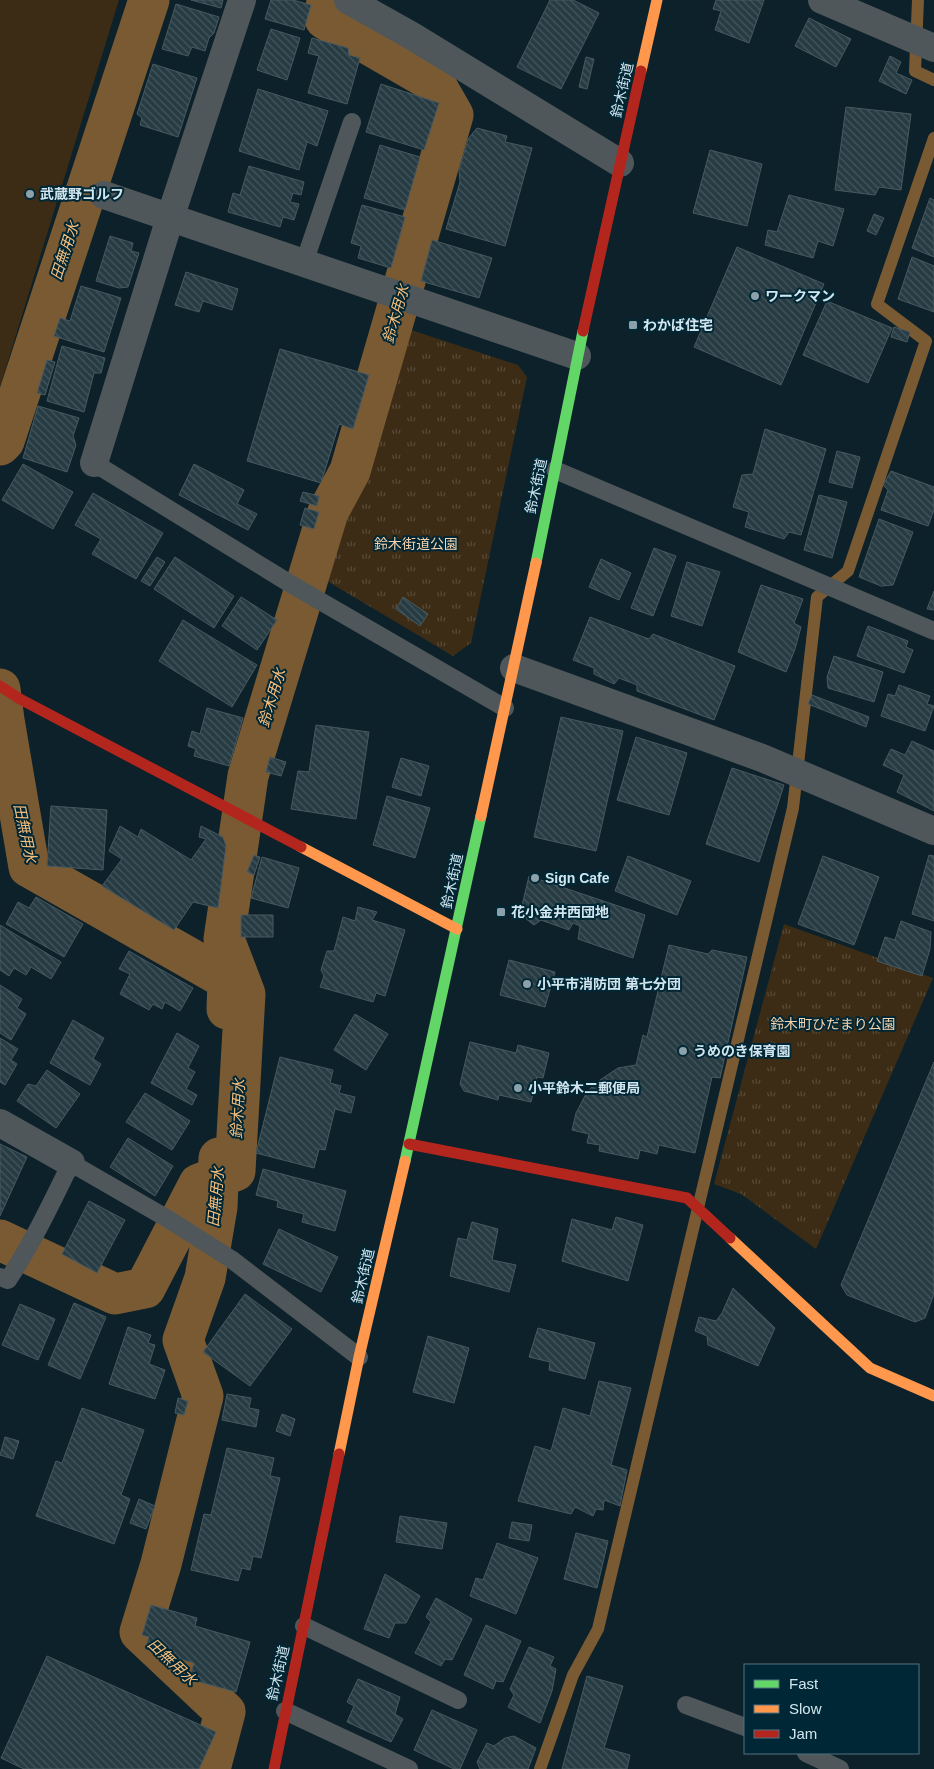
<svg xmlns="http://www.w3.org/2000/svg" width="934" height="1769" font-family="Arial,'Noto Sans JP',sans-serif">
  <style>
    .park { fill: url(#park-tufts) }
    .pitch { fill: #3d2c15 }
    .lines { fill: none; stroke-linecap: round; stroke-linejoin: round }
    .stream { stroke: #7a5a33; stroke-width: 12 }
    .canal { stroke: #7a5a33; stroke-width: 41 }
    .building { fill: url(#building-back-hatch); stroke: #485960 }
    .lane { stroke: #4f575b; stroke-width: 18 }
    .street { stroke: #4f575b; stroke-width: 28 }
    .fast { stroke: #63d668; stroke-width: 11 }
    .slow { stroke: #ff974d; stroke-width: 11 }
    .jam { stroke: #b3261e; stroke-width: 11 }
    .poi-dot { fill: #8da1aa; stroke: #002735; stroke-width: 2 }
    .labels { text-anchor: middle; stroke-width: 4; stroke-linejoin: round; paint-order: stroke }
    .street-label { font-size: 14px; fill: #d2e6f0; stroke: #002735 }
    .poi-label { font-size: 14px; font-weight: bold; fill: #d2e6f0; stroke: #002735; text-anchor: start }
    .park-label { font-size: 14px; fill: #f7d4ad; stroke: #002735 }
    .water-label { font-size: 15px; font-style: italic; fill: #f8be7b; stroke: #002735 }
  </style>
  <defs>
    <pattern id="park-tufts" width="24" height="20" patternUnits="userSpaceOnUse" patternTransform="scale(1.25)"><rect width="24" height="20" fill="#3d2c15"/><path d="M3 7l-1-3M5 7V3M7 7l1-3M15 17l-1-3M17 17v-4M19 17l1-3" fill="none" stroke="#584b37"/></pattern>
    <pattern id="building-back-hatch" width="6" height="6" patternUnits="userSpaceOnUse" patternTransform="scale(1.25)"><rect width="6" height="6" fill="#273b42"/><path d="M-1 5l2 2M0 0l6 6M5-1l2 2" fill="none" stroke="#45575e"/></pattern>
  </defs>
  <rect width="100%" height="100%" fill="#0c2129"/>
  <path class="park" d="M 405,328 L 518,365 L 527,377 L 471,643 L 453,656 L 327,581 Z
    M 784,924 L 933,978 L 816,1249 L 741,1194 L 714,1184 Z"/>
  <path class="pitch" d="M 0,0 L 119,0 L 0,387 Z"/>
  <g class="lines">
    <path class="stream" d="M 918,0 L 915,71 L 934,80
      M 540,1769 L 573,1675 L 598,1629 L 793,808 L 817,597 L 848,571 L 926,341 L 877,304 L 934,138"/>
    <path class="canal" d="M 0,445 L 4,441 L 149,0
      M 0,689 L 4,720 L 29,867 L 228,980 L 227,1009
      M 0,1240 L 115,1294 L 145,1288 L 199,1184 L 235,1171 L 245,994 L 224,939 L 248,776 L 328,512 L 350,471 L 453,115 L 434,82 L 325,19 L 327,0
      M 210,1769 L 225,1712 L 140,1632 L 161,1564 L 203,1396 L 183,1340 L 205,1278 L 217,1207 L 219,1158"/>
  </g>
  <path class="building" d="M 191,0 L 223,0 L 221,8 Z
    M 271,0 L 293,0 L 311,5 L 304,30 L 265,19 Z
    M 550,0 L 573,0 L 599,13 L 561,89 L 517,67 Z
    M 716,0 L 764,0 L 749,43 L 715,30 L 721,11 L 713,9 Z
    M 176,4 L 219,17 L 214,33 L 209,38 L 205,51 L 192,47 L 188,56 L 162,49 Z
    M 809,18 L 851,39 L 836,67 L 795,46 Z
    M 271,29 L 300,38 L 287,80 L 257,70 Z
    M 312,38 L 348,48 L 349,55 L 360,58 L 347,104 L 308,93 L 319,56 L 308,53 Z
    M 890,56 L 901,62 L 896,73 L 912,80 L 906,94 L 879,81 Z
    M 586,57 L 594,59 L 587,89 L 579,87 Z
    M 153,64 L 197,78 L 178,137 L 140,125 L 142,118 L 137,114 Z
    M 381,84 L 439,103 L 424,150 L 366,132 Z
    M 258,89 L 328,111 L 317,146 L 307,142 L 299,170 L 239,151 Z
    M 846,107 L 911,114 L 901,190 L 879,187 L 875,195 L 835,190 Z
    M 477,128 L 507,136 L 505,142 L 532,148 L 505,246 L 446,229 L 460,182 L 459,170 L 468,139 Z
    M 380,145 L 420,157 L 405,210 L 364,198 Z
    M 710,150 L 762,164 L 747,226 L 693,213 Z
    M 249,166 L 304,182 L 301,195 L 293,193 L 290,202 L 299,204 L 294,220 L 283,217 L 280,227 L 228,212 L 233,193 L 240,195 Z
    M 789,195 L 844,209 L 833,246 L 818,241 L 813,258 L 765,245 L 768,230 L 777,232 Z
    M 930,198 L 934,200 L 934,257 L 912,248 Z
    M 362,205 L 405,217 L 391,268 L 358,258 L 361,246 L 351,243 Z
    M 874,214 L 884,218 L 876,235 L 867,231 Z
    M 110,236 L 133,243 L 131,251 L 139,253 L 128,287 L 119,288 L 96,281 Z
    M 432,240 L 492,258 L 479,298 L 421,281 Z
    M 737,247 L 824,284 L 781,385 L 694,347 Z
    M 912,257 L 934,266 L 934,312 L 898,299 Z
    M 186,272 L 238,289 L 232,310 L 203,301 L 199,312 L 175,305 Z
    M 81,286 L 121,298 L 104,352 L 54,336 L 60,318 L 70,321 Z
    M 827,301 L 892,328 L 868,383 L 803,355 Z
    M 894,327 L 910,332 L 907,342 L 891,337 Z
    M 62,346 L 105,358 L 101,373 L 94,373 L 84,412 L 47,401 Z
    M 280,349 L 369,375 L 353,429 L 339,424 L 321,483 L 247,461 Z
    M 47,360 L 55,362 L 45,395 L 37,393 Z
    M 38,406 L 79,418 L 73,436 L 76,445 L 67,472 L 23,458 Z
    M 765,429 L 826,449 L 801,535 L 789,532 L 784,539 L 745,527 L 749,512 L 733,507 L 742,475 L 753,474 Z
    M 837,451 L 860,457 L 852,488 L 829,482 Z
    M 23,464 L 73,492 L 53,529 L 2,500 Z
    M 194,464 L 244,490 L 237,504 L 257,514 L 248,530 L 179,495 Z
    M 891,471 L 934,487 L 934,510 L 928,526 L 881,510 L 888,490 L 883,485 Z
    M 303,492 L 319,496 L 317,506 L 300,501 Z
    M 93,493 L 163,533 L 136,579 L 92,554 L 101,539 L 75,525 Z
    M 819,495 L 847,502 L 832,558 L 804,550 Z
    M 305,508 L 319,512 L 314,529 L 300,525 Z
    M 879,519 L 913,532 L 893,585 L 881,586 L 859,577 Z
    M 654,548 L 676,556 L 653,616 L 631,608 Z
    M 157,557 L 165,562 L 150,586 L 141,581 Z
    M 175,557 L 234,596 L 214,628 L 154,589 Z
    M 601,559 L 631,573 L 619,600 L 589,587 Z
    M 687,562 L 720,572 L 702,626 L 671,616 Z
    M 761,585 L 803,599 L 794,623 L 801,627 L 795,649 L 786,672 L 738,652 Z
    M 934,591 L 934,610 L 927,609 Z
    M 241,597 L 277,620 L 257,650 L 222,626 Z
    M 403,597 L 428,614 L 420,626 L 396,609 Z
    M 590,617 L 649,639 L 653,634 L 735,666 L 714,720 L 637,691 L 637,685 L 619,678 L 614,684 L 594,674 L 594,668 L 573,660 Z
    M 183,620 L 257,665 L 232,707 L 159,661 Z
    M 868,626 L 908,641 L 906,647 L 913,650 L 904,673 L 857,656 Z
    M 834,656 L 883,672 L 874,702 L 828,688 L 827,677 Z
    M 899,685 L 930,696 L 927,704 L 934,706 L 925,731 L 881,716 L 888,694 L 895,696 Z
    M 812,695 L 869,717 L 866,727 L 808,704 Z
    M 207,708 L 243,718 L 229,766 L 194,756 L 196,749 L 188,746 L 192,731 L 200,734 Z
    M 561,717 L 623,731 L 596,851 L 534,837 Z
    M 316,725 L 369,732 L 356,819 L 291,809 L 298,771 L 309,772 Z
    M 636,737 L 687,753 L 669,815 L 617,800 Z
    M 912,741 L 934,751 L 934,811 L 897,792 L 904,775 L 883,765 L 891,749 L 905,755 Z
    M 270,757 L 286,762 L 281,776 L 266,772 Z
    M 401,758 L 429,766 L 421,796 L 392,787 Z
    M 732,768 L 784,785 L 759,862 L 706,844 Z
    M 387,796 L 430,808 L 415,858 L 373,845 Z
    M 51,806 L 107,810 L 103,870 L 47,866 Z
    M 120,826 L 138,837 L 141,829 L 191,860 L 206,839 L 199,837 L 201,826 L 223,837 L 226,846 L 218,908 L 193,902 L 174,930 L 102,886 L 122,859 L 109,851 Z
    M 254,855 L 260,857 L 254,875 L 247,872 Z
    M 929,855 L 934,856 L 934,921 L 912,914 Z
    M 628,856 L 691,881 L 677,915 L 615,891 Z
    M 823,856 L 879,877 L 854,945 L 798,924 Z
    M 262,857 L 299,868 L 288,908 L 251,898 Z
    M 529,876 L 645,915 L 633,958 L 578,939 L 580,926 L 573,923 L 569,930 L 541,920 L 534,925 L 530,922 L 520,914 Z
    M 36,897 L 83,924 L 64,957 L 6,924 L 18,902 L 29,908 Z
    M 358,907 L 377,912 L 372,920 L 405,930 L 385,996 L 376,993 L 373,1002 L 320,987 L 324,976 L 321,970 L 327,951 L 334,951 L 343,917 L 355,921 Z
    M 241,915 L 273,915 L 273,937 L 241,937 Z
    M 901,921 L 931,932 L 930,949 L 922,976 L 877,961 L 885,937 L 895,940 Z
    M 0,925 L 61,962 L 51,979 L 31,967 L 26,975 L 14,968 L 9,976 L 0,970 Z
    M 669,945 L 708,954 L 712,950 L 747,957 L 720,1078 L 712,1077 L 695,1153 L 659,1145 L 657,1154 L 640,1150 L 638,1159 L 599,1151 L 600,1145 L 587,1143 L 589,1134 L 572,1130 L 576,1113 L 587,1092 L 597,1082 L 618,1068 L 636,1065 L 643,1035 L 647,1037 Z
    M 129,951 L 193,988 L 180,1011 L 165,1002 L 162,1009 L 153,1004 L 149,1010 L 120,994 L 130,974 L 119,969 Z
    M 509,960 L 555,972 L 545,1007 L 500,995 Z
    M 0,985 L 22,999 L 17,1008 L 26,1014 L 11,1040 L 0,1033 Z
    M 355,1014 L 388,1034 L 366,1070 L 334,1050 Z
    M 73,1020 L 104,1038 L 93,1059 L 101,1064 L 90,1085 L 50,1063 Z
    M 177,1033 L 199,1046 L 188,1068 L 195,1072 L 186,1089 L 197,1095 L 192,1105 L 151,1083 Z
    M 0,1038 L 18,1049 L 11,1060 L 17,1064 L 5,1085 L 0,1082 Z
    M 470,1042 L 516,1053 L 518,1045 L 549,1053 L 543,1078 L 537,1077 L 531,1102 L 499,1095 L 498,1100 L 464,1091 L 460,1084 Z
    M 280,1057 L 333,1070 L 330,1083 L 341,1086 L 339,1093 L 355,1097 L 351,1113 L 335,1109 L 325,1150 L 319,1149 L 314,1168 L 256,1153 Z
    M 934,1062 L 934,1294 L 925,1318 L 915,1322 L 847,1295 L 841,1285 Z
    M 47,1070 L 80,1094 L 56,1128 L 17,1101 L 28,1084 L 36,1086 Z
    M 145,1093 L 190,1121 L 172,1150 L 126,1122 Z
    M 128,1138 L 173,1166 L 155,1196 L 110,1167 Z
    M 0,1144 L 27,1157 L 0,1216 Z
    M 263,1169 L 346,1191 L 335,1231 L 302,1222 L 304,1214 L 277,1207 L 278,1201 L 256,1195 Z
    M 89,1201 L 125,1220 L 97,1273 L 62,1254 Z
    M 616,1217 L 643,1225 L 628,1281 L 562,1261 L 572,1219 L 612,1230 Z
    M 472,1222 L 498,1229 L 492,1260 L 516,1265 L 509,1292 L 450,1276 L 458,1238 L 467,1240 Z
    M 279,1229 L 338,1257 L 321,1292 L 263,1264 Z
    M 733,1288 L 775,1328 L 758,1366 L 708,1345 L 707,1336 L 695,1331 L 699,1317 L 716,1321 L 722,1313 Z
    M 245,1294 L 292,1329 L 250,1386 L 203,1352 Z
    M 74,1303 L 106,1317 L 80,1379 L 48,1365 Z
    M 20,1304 L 55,1319 L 38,1360 L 2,1345 Z
    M 128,1327 L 151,1335 L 148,1343 L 155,1345 L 149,1364 L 165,1370 L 155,1399 L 109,1384 Z
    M 538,1328 L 595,1343 L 585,1379 L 549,1370 L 550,1362 L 529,1357 Z
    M 428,1336 L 469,1348 L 454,1403 L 413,1392 Z
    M 599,1381 L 631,1388 L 611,1465 L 627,1470 L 620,1506 L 604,1500 L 603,1510 L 596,1509 L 593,1516 L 575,1507 L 571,1514 L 518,1501 L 535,1446 L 551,1451 L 563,1408 L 590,1416 Z
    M 227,1394 L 251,1398 L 249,1408 L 259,1410 L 256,1427 L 222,1420 Z
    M 178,1398 L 188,1401 L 184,1415 L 175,1413 Z
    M 82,1408 L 144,1430 L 121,1495 L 130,1499 L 114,1544 L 36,1516 L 56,1461 L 62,1463 Z
    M 282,1414 L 295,1419 L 290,1436 L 276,1431 Z
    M 5,1437 L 19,1441 L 13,1459 L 0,1455 Z
    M 227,1448 L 274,1458 L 270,1476 L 280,1478 L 261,1558 L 253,1556 L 250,1570 L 242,1568 L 238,1581 L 191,1570 L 204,1514 L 211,1515 Z
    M 139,1499 L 155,1506 L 146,1529 L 130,1523 Z
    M 400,1516 L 447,1523 L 442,1549 L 396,1542 Z
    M 512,1522 L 532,1525 L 529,1541 L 509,1538 Z
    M 576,1533 L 608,1541 L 597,1588 L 564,1579 Z
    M 497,1543 L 538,1558 L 516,1614 L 470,1596 L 476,1578 L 483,1580 Z
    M 385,1574 L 420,1596 L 406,1623 L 395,1623 L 389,1638 L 364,1629 Z
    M 436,1598 L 472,1619 L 452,1660 L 445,1659 L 441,1666 L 415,1653 L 431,1622 L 426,1617 Z
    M 151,1605 L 197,1618 L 195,1626 L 250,1642 L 236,1692 L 189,1679 L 194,1663 L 145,1649 L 149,1637 L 142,1635 Z
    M 486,1625 L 521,1641 L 503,1682 L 496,1681 L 493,1689 L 464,1675 Z
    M 529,1647 L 554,1657 L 550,1666 L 556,1669 L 552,1691 L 540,1723 L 508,1707 L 514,1695 L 510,1689 Z
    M 47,1656 L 216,1732 L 199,1769 L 24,1769 L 1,1758 Z
    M 587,1676 L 623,1686 L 604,1748 L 630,1755 L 627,1769 L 562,1769 Z
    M 358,1679 L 400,1697 L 395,1714 L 403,1719 L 391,1742 L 347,1722 L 354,1706 L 347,1702 Z
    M 432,1710 L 477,1730 L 460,1769 L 454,1769 L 414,1750 Z
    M 514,1736 L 536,1748 L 528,1769 L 480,1769 L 477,1762 L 487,1743 L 494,1746 L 505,1738 Z"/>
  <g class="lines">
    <path class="lane" d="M 304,263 L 352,122
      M 94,463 L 289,583 L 505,708
      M 555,470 L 934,631
      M 0,1277 L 8,1280 C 33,1242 51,1204 71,1163 L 168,1219 L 231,1259 L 359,1357
      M 304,1626 L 458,1700
      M 686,1705 L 745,1727
      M 285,1711 L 409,1769
      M 806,1753 L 840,1769"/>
    <path class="street" d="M 348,0 L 412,36 L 620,163
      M 822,0 L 934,48
      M 104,195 L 577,356
      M 94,463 L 170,218 L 242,0
      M 514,668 L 762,758 L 934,831
      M 0,1123 L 71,1163"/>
    <path class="fast" d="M 536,563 L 583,331
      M 405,1161 L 481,816"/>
    <path class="slow" d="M 641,71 L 657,0
      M 481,816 L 536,563
      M 301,847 L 457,929
      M 730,1238 L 870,1368 L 934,1396
      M 339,1454 L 359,1357 L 405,1161"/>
    <path class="jam" d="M 583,331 L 641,71
      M 0,686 L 20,699 L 301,847
      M 409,1144 L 687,1198 L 730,1238
      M 274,1769 L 339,1454"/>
  </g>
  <g class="poi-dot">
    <circle cx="30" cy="194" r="5"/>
    <circle cx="755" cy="296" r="5"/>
    <rect x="628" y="320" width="10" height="10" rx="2.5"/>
    <circle cx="535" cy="878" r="5"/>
    <rect x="496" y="907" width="10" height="10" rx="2.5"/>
    <circle cx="527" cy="984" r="5"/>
    <circle cx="683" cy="1051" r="5"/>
    <circle cx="518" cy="1088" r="5"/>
  </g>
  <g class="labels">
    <g class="street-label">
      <text transform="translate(622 90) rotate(-77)" y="5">鈴木街道</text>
      <text transform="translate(536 486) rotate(-78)" y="5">鈴木街道</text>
      <text transform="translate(452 881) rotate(-78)" y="5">鈴木街道</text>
      <text transform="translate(363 1276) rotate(-77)" y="5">鈴木街道</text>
      <text transform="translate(278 1673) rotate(-77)" y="5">鈴木街道</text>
    </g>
    <g class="poi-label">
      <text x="40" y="199">武蔵野ゴルフ</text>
      <text x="765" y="301">ワークマン</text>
      <text x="643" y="330">わかば住宅</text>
      <text x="545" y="883">Sign Cafe</text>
      <text x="511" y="917">花小金井西団地</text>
      <text x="537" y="989">小平市消防団 第七分団</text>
      <text x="693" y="1056">うめのき保育園</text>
      <text x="528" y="1093">小平鈴木二郵便局</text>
    </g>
    <g class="park-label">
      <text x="416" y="549">鈴木街道公園</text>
      <text x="833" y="1029">鈴木町ひだまり公園</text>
    </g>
    <g class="water-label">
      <text transform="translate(65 251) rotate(-72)" y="5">田無用水</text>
      <text transform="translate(396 314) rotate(-74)" y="5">鈴木用水</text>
      <text transform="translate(272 698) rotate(-73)" y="5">鈴木用水</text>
      <text transform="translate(25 833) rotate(78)" y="5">田無用水</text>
      <text transform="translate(238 1109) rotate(-87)" y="5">鈴木用水</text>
      <text transform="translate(216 1197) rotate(-85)" y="5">田無用水</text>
      <text transform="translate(172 1662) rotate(43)" y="5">田無用水</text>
    </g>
  </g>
  <rect x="744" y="1664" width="175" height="90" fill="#002735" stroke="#547380"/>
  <rect x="754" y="1680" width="25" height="8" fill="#63d668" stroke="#547380"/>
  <text x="789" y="1689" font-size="15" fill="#d2e6f0">Fast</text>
  <rect x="754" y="1705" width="25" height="8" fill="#ff974d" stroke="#547380"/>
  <text x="789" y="1714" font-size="15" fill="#d2e6f0">Slow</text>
  <rect x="754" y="1730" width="25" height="8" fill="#b3261e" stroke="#547380"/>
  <text x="789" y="1739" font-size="15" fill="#d2e6f0">Jam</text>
</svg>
